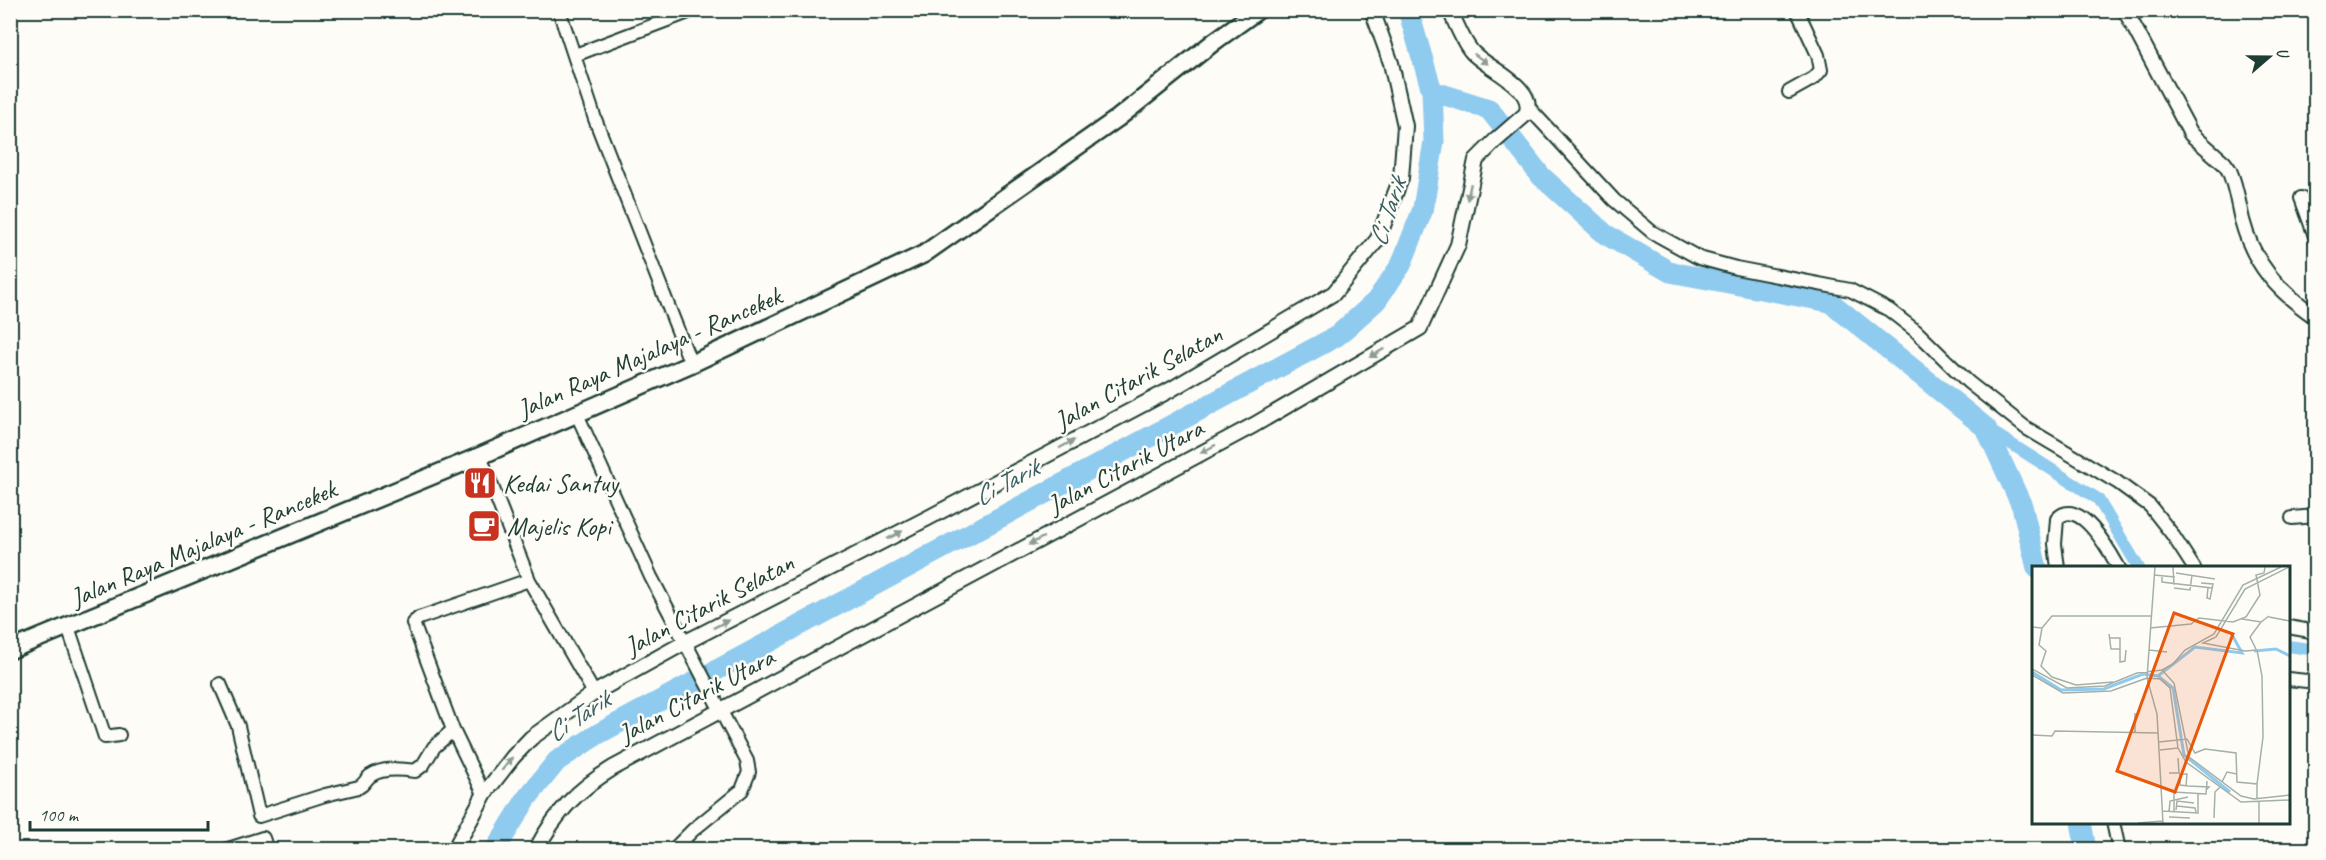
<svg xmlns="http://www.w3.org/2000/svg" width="2326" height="860" font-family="Caveat,sans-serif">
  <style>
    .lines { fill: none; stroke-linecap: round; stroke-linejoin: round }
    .canal { stroke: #8fcaef; stroke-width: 12 }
    .river { stroke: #8fcaef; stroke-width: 21 }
    .minor-casing { stroke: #1f3d34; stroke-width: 16 }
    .tertiary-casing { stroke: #1f3d34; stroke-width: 18 }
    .secondary-casing { stroke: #1f3d34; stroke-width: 21 }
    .minor { stroke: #fdfcf7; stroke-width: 12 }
    .tertiary { stroke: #fdfcf7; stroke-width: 14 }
    .secondary { stroke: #fdfcf7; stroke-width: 16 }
    .oneway { fill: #8e9c96 }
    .labels { text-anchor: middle; stroke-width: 5; stroke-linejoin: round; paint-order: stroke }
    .street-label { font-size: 26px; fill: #1f3d34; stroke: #fdfcf7 }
    .poi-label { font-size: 26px; fill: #1f3d34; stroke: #fdfcf7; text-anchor: start }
    .water-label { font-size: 27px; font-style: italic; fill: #3b6063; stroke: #fdfcf7 }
    .inset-river { fill: none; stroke: #8fcaef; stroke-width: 3 }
    .inset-road { fill: none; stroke: #a4b0a9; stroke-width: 1.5 }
    .view { fill: #e8590c; fill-opacity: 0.15; stroke: #e8590c; stroke-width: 3 }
    .inset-edge { fill: none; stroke: #1f3d34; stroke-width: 3 }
  </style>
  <rect width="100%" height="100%" fill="#fdfcf7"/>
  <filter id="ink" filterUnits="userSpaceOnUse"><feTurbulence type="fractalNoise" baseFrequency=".0167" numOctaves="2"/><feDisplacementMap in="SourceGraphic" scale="12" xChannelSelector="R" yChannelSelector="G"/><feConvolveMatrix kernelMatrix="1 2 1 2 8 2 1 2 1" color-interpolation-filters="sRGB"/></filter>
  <g filter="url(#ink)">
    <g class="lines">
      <path class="canal" d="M 1986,428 L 2098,499 L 2139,568
        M 2288,646 L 2316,650"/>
      <path class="river" d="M 1432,91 L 1489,109 L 1541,176 L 1605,234 L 1670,272 L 1830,302 L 1986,428 L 2022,506 L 2037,568
        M 2081,822 L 2086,850
        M 495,850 L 527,798 L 557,761 L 598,734 L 1337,336 L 1376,301 L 1401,265 L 1423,209 L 1434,141 L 1432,91 L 1408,10"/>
      <defs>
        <path id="minor" d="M 559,10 L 595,119 L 691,364
          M 575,55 L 694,10
          M 1789,92 L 1814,78 L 1821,70 L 1818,55 L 1797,10
          M 1529,108 L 1614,200 L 1652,232 L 1699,258 L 1736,268 L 1850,290 L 1889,310 L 1916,331 L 1968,382 L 2026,428 L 2117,482 L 2150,506 L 2172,534 L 2194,568
          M 2301,198 L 2316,239
          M 576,412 L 651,577 L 747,761 L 749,772 L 742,790 L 693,830 L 673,850
          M 480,456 L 529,580 L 594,693
          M 2292,518 L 2316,516
          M 2058,568 L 2055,544 L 2057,519 C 2079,495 2110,552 2119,568
          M 68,627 L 105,737 L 119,735
          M 2288,627 L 2316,632
          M 2288,679 L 2316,682
          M 220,684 L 238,726 L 259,816 L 325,795 L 359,787 C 365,784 365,780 370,776 C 382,767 401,769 415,771 L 423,765 L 434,747 L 453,730
          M 484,794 L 453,730 L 413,623 L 419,618 L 529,580
          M 2113,822 L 2119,850
          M 225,850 L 263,838 L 267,850
          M 2308,850 L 2316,843"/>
        <path id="tertiary" d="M 2125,10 L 2191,134 L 2224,163 L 2229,170 C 2236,186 2238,203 2242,220 C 2254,265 2278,291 2316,317
          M 454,850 L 485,793 L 513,757 L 531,738 L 594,693 L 684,643 L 928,518 L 1170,390 L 1334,293 L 1378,239 L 1401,178 L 1405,126 L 1391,63 L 1372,10
          M 536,850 C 556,812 577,790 613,768 L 1254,425 L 1420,328 L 1458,245 L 1476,160 L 1495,141 L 1526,114 C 1538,88 1486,68 1472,52 C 1464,43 1455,22 1450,10"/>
        <path id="secondary" d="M 10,650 L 480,456 L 691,364 L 924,254 L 1118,118 L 1215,41 L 1258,10"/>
      </defs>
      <use href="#minor" class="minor-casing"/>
      <use href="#tertiary" class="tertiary-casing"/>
      <use href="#secondary" class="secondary-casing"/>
      <use href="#minor" class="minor"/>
      <use href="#tertiary" class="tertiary"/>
      <use href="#secondary" class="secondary"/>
    </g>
    <defs><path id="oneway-solid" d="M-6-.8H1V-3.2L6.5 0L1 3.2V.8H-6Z" transform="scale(1.5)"/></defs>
    <g class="oneway">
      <use href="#oneway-solid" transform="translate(1481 59) rotate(37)"/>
      <use href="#oneway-solid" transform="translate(1469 192) rotate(102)"/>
      <use href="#oneway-solid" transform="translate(1377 353) rotate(150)"/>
      <use href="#oneway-solid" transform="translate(1067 444) rotate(-28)"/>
      <use href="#oneway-solid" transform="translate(1208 449) rotate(152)"/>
      <use href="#oneway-solid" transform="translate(895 535) rotate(-27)"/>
      <use href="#oneway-solid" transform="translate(1036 541) rotate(152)"/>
      <use href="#oneway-solid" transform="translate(721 624) rotate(-27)"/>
      <use href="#oneway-solid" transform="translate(507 764) rotate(-52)"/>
    </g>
  </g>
  <defs>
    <symbol id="restaurant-square" viewBox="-11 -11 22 22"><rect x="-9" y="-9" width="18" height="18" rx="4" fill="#c8321e" stroke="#fdfcf7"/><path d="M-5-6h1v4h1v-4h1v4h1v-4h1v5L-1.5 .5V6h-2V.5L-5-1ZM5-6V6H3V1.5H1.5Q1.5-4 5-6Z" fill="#fff"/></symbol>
    <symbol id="cafe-square" viewBox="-11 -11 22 22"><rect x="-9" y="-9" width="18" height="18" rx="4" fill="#c8321e" stroke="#fdfcf7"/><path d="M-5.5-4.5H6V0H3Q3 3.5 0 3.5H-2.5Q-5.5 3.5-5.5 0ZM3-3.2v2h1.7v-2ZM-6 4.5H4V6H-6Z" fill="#fff"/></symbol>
  </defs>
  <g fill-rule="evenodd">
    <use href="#restaurant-square" x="461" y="464" width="38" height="38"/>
    <use href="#cafe-square" x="465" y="507" width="38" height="38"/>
  </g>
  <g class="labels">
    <g class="street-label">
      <text transform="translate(649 352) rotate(-24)" y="9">Jalan Raya Majalaya - Rancekek</text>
      <text transform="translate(1138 377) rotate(-29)" y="9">Jalan Citarik Selatan</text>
      <text transform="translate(1125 466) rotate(-28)" y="9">Jalan Citarik Utara</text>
      <text transform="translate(203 543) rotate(-23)" y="9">Jalan Raya Majalaya - Rancekek</text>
      <text transform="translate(709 604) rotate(-28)" y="9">Jalan Citarik Selatan</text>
      <text transform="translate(696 695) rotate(-28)" y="9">Jalan Citarik Utara</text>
    </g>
    <g class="poi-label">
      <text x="503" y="492">Kedai Santuy</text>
      <text x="507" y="535">Majelis Kopi</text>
    </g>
    <g class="water-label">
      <text transform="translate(1387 212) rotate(-72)" y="9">Ci Tarik</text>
      <text transform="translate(1006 482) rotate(-28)" y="9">Ci Tarik</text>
      <text transform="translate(578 716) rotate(-33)" y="9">Ci Tarik</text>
    </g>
  </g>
  <g transform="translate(2032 566)">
    <rect width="258" height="258" fill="#fdfcf7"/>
    <path class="inset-river" d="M 222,85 L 244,83 L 258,90M 0,106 L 29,124 L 72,123 L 111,108 L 126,110 L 163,81 L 210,87 L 199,67M 126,110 L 141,122 L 152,189 L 198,226"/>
    <path class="inset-road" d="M 123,1 L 115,112 L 125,148 L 131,257M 141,1 L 142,19M 144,7 L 183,13M 122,9 L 143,11M 130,11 L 130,16 L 180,22M 169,17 L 181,18 L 178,33 L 175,32 L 176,22M 142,22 L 158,24 L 160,9M 237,51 L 258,55M 210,53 L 229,56 L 237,50M 0,61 L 10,62 L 20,50 L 119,50M 10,62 L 7,79 L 14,85 L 9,100 L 20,111 L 44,119 L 81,116M 118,62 L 159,58 L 167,52 L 201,56 L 214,51 L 228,29 L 224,9 L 232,7 L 233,1M 77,68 L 79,83 L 88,83M 78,72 L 88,72 L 88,96 L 93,95 L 94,84M 224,83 L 218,71 L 229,56M 117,84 L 135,86M 0,103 L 35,122 L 73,120 L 105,107 L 130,104 L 142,117 L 157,191 L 209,230 L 222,233 L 258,229M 130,104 L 141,98 L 153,84 L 182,68 L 211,19 L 249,1M 0,109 L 31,127 L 79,125 L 115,112M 115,112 L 128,113 L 138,122 L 146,182 L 154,196 L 209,236 L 258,234M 103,147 L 103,167M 0,169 L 20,170 L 23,165 L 126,167M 127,176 L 155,173 L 163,187 L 173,183 L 204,187 L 205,216 L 225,218 L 225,233M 128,184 L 146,182M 137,207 L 147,207 L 146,192M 190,216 L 195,206 L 205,208M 225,218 L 231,171 L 230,110 L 225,84 L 213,85 L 171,77 L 184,71 L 213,23 L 257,1M 154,220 L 155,208 L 148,208 L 148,219 L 156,220 L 177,221 L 174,224M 145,240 L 163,242 L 164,246M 144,244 L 145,235 L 162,237M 130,245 L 166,247 L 166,228M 137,246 L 138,235 L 156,231M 142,246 L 142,226 L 174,228 L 175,215M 137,251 L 158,252M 182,252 L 183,226 L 188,221M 106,257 L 131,255M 227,257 L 227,236"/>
    <path class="view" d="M 142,47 L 201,68 L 143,226 L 85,205 Z"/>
    <rect width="258" height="258" class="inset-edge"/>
  </g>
  <rect width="2326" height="860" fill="none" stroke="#fdfcf7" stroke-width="36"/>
  <rect x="18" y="18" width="2290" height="824" fill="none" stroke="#1f3d34" stroke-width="2" filter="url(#ink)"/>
  <g transform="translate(2269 57) rotate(70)" stroke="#fdfcf7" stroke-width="4.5" paint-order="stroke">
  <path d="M0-4.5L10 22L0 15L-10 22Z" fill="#1f3d34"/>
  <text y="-9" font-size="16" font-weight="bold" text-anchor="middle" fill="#1f3d34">U</text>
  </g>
  <path d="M30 821v9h178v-9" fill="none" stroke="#1f3d34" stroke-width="3"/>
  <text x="39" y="821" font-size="18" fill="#1f3d34" stroke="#fdfcf7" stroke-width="4.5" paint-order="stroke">100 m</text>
</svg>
